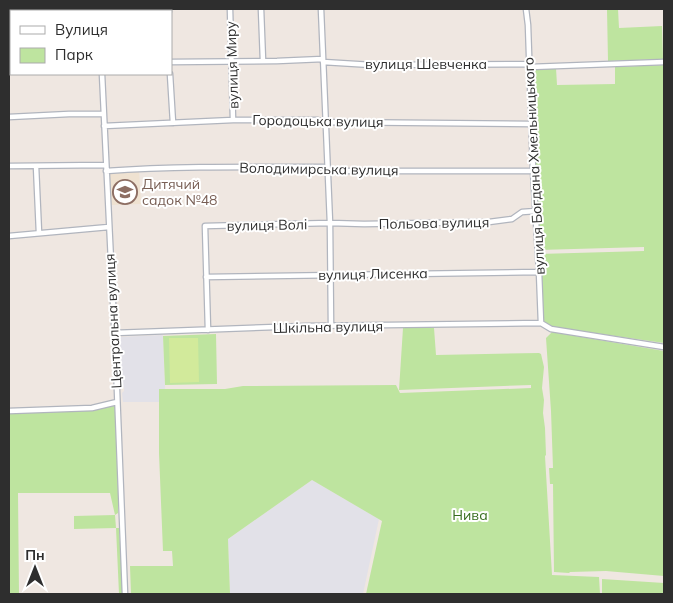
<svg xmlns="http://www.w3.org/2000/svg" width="673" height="603" font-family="Mulish,sans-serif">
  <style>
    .industrial { fill: #e2e1e8 }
    .education { fill: #efe2d1 }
    .green { fill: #bee49f }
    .pitch { fill: #d2ea9b }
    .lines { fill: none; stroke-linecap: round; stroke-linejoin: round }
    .street-casing { stroke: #b1b5be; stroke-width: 7 }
    .street { stroke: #fff; stroke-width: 4.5 }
    .labels { text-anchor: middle; stroke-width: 4; stroke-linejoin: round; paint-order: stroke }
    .street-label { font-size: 14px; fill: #2e2e2e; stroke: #fff }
    .education-label { font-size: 14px; fill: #785e54; stroke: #fff; text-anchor: start }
    .park-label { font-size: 14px; fill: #366c1c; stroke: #fff }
  </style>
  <rect width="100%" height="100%" fill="#efe7e1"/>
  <path class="industrial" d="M 162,335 L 163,336 L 165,389 L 159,389 L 159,402 L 123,402 L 122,393 L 124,391 L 124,388 L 122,386 L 119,337 Z
    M 312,480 L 379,519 L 363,594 L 230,594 L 228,539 Z"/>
  <path class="education" d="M 139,170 L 141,204 L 110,205 L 109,173 Z"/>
  <path class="green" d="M 607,9 L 618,9 L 619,28 L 662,26 L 663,59 L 608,61 Z
    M 664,65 L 664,343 L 552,327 L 544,322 L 542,313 L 539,254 L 644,251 L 644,247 L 539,250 L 532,125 L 532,70 L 556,68 L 557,85 L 615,84 L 615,67 Z
    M 403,328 L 434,328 L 436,355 L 539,353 L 541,354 L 544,367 L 542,388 L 544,400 L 543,413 L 545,428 L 546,455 L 545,456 L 552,575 L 599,577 L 600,594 L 366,594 L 382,521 L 312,480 L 228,539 L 230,594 L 131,594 L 130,566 L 173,566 L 172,551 L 163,551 L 159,453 L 159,389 L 225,389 L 243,386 L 396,385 L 400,393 L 531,388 L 531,385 L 399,390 Z
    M 552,332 L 664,351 L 664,576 L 606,571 L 570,572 L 569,573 L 554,572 L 553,484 L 550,484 L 549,468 L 553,468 L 551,411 L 546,338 Z
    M 216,334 L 217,384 L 165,385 L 163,336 Z
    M 112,404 L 115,405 L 118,489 L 118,513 L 115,515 L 116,528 L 119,528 L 123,594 L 119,594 L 116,528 L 74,529 L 74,516 L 115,515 L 110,493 L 18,493 L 19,594 L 9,594 L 9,412 L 92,409 Z
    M 602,579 L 664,583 L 664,594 L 602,594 Z"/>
  <path class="pitch" d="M 169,338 L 198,338 L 199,382 L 170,383 Z"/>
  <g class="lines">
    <defs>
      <path id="street" d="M 40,9 L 99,10
        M 169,9 L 169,11
        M 230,9 L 233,120
        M 261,9 L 263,61
        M 321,9 L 330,223 L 331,326
        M 526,9 L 528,25 L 533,171 L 539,272 L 541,323
        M 171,62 L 277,61 L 323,59
        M 323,62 L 372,65 L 530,64
        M 9,63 L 11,63
        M 530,67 L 664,62
        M 102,74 L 116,365 L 125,594
        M 170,74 L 173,123
        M 9,117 L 69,114 L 104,114
        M 104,126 L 233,120 L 318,120 L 325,122 L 531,124
        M 9,166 L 106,165
        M 36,166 L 39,233
        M 106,171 C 179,166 251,167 324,167 L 327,171 L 533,171
        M 9,236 L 109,227
        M 206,277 L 539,272
        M 541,323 L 551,329 L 664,347
        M 208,330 L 205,226 L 330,223 L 364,224 L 489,222 L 512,219 L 522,212 L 536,211
        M 114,333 L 305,326 L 541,323
        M 9,411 L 92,408 L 117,402"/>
    </defs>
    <use href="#street" class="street-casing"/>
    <use href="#street" class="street"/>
  </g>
  <defs>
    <symbol id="school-ring" viewBox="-11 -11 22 22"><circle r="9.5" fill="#fff" stroke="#8d6e63" stroke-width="1.5"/><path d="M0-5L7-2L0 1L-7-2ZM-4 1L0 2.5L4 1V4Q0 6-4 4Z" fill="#8d6e63"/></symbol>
  </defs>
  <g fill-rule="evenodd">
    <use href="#school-ring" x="111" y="178" width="28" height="28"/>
  </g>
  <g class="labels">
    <g class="street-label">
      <text x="426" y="69">вулиця Шевченка</text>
      <text transform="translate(232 65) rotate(-92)" y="5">вулиця Миру</text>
      <text transform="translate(318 121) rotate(1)" y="5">Городоцька вулиця</text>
      <text transform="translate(534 166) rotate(-93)" y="5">вулиця Богдана Хмельницького</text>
      <text transform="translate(319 169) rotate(1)" y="5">Володимирська вулиця</text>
      <text transform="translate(434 223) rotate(-1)" y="5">Польова вулиця</text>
      <text transform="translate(267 225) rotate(-1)" y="5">вулиця Волі</text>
      <text transform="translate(373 274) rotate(-1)" y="5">вулиця Лисенка</text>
      <text transform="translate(113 321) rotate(-93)" y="5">Центральна вулиця</text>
      <text transform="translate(328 327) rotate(-1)" y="5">Шкільна вулиця</text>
    </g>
    <g class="education-label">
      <text x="142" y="189">Дитячий<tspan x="142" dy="16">садок №48</tspan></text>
    </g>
    <g class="park-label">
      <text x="470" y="520">Нива</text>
    </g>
  </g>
  <rect width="673" height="603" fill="none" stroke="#2e2e2e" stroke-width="20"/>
  <rect x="10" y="10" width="162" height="65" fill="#ffffff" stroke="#ababab"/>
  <rect x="20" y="26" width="25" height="8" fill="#ffffff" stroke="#ababab"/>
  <text x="55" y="35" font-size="15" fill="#2e2e2e">Вулиця</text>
  <rect x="20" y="48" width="25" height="15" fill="#bee49f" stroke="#ababab"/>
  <text x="55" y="60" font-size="15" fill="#2e2e2e">Парк</text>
  <g transform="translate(35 568)" stroke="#ffffff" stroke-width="4" paint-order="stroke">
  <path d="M0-4L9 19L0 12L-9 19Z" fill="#2e2e2e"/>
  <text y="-8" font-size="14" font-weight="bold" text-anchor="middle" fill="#2e2e2e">Пн</text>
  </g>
</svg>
